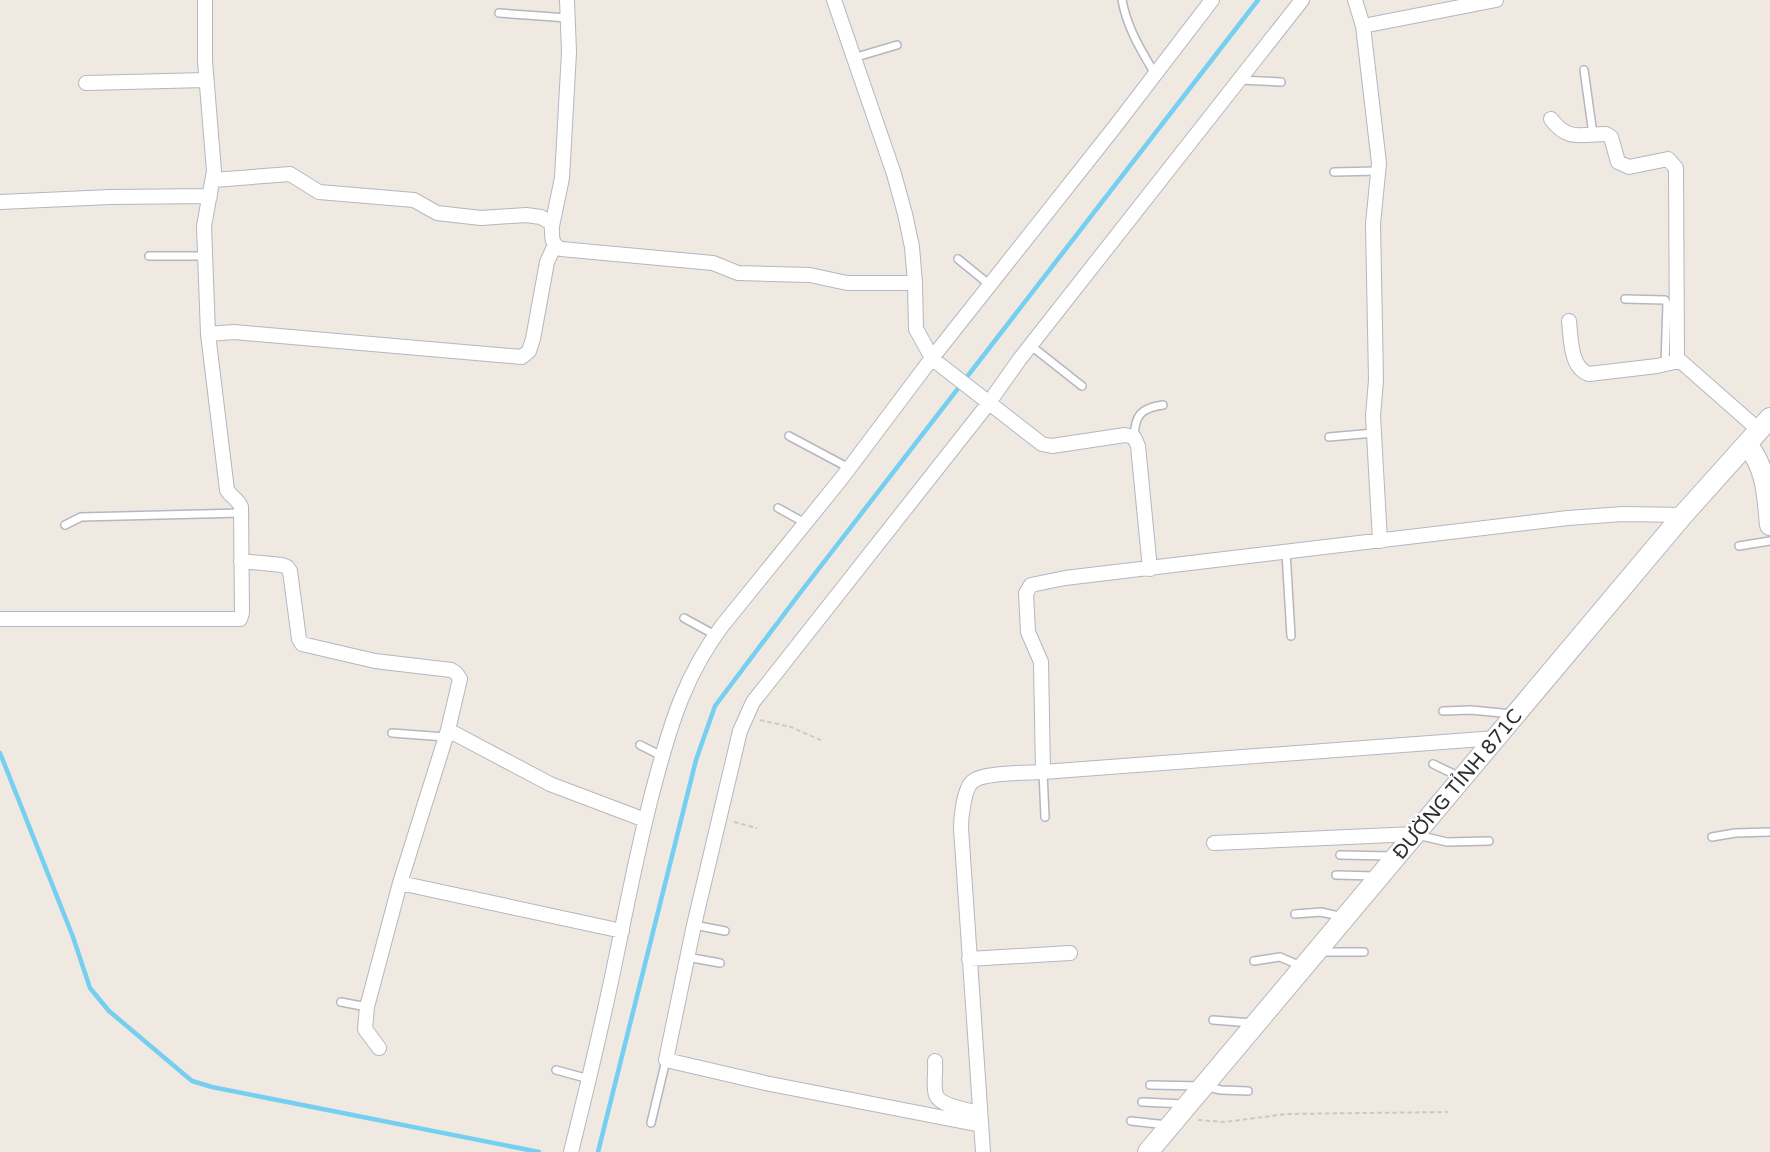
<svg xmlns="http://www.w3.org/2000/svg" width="1770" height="1152" font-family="'Varela Round',sans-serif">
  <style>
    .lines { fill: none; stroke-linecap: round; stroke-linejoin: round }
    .stream { stroke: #75cff0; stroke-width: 4.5 }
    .lane-casing { stroke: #b4b7c1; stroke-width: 10 }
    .street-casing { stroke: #b4b7c1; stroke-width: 16 }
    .secondary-casing { stroke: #b4b7c1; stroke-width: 22 }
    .path { stroke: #c9c9c9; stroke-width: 2; stroke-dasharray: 4.5 3; stroke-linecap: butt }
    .lane { stroke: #fff; stroke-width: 7 }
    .street { stroke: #fff; stroke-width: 14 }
    .secondary { stroke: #fff; stroke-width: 20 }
    .labels { text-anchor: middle; stroke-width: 4.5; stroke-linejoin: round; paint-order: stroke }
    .street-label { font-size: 20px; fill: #2e2e2e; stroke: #fff }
  </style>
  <rect width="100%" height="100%" fill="#efe9e1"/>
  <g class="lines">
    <path class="stream" d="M 0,753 L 73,937 L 90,988 L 109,1011 L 192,1081 L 212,1087 L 539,1152
      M 598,1152 L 696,760 L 715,706 L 800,593 L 1258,0"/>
    <defs>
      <path id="lane" d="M 1122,0 C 1127,28 1141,50 1155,74
        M 499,13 L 568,18
        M 853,58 L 897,45
        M 1584,70 L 1593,134
        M 1239,80 L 1281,82
        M 1334,172 L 1378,171
        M 149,256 L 205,256
        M 958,259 L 990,285
        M 1625,299 L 1665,300 L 1667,304 L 1665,364
        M 1030,345 L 1082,386
        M 789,436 L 849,468
        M 1134,437 C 1135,416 1140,408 1163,405
        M 1329,437 L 1374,433
        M 778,508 L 805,523
        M 65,525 L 81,517 L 241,513
        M 1739,546 L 1770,541
        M 1286,552 L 1291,636
        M 684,618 L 715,635
        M 1443,711 L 1471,710 L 1512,714
        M 392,733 L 445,737
        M 640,745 L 662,756
        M 1433,764 L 1460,777
        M 1043,772 L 1045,817
        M 1417,835 L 1447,842 L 1489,841
        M 1712,837 L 1735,833 L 1770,832
        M 1340,855 L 1392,856
        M 1336,875 L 1375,876
        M 1295,914 L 1321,912 L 1343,917
        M 694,925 L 725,931
        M 1322,952 L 1364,952
        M 687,957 L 720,963
        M 1254,961 L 1280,957 L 1301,966
        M 341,1002 L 367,1007
        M 1213,1020 L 1252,1023
        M 556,1070 L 589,1079
        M 1150,1085 L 1203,1086 L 1221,1090 L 1248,1091
        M 1142,1102 L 1184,1104
        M 1131,1121 L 1167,1125
        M 651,1123 L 666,1060"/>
      <path id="street" d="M 834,0 L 894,174 L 905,214 L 912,247 L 915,283 L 916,329 L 932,358 L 939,364 L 1042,444 L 1052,446 L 1125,435 L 1134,437 L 1138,446 L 1150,569
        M 1355,0 L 1363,26 L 1379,163 L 1373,224 L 1376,380 L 1373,416 L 1380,541
        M 1363,26 L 1496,0
        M 86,83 L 206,80
        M 1551,119 C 1568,142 1581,134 1606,134 L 1611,137 L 1618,162 L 1629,167 L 1668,159 L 1676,168 L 1677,358 L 1760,431
        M 214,180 L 290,174 L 319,192 L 414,200 L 437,213 L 481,218 L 526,215 L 541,217 L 551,223 C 554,233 548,243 561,249 L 713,263 L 738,273 L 810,275 L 847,283 L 915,283
        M 0,202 L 110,197 L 210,196
        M 552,226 L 562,178 L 569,52 L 567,0
        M 1569,321 C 1571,338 1570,368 1589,374 L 1657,366 L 1679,361
        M 208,334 L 234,332 L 522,357 L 529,351 L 533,339 L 547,262 L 555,245
        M 241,561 L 282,565 L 287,567 L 290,571 L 299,639 L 302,644 L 375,661 L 451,670 L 456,673 L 460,679 L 448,730 L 400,883 L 367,1007 L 365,1029 L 379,1048
        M 0,619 L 240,619 L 242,613 L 241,507 C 238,499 231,497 227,490 L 208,334 L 204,226 L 214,171 L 205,61 L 205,0
        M 448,730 L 550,784 L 645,820
        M 1043,772 L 1041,662 L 1028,632 L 1026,593 L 1031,585 L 1065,578 L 1568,518 L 1623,514 L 1683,515
        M 1214,843 L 1415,834
        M 400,883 L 622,931
        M 969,959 L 1070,953
        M 935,1061 C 936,1070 933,1086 936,1095 C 941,1107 969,1110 980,1113
        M 981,1125 L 765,1083 L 666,1060 L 694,925 L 740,731 L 753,702 L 988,404 L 1019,360 L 1302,0
        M 571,1152 C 588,1084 604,1017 618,948 C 630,890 641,832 657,775 C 672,719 687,673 722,626 L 841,479 L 932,358 L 1114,128 L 1212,0
        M 983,1152 L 961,828 C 961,817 964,789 972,782 C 982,772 1028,773 1043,772 L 1496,738"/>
      <path id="secondary" d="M 1747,444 C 1767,470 1767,494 1770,525
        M 1148,1152 L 1683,515 L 1770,418"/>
    </defs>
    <use href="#lane" class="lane-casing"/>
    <use href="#street" class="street-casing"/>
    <use href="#secondary" class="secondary-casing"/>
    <path class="path" d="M 760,720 L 791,727 L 823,741
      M 734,822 L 757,828
      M 1198,1120 L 1225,1122 L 1286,1114 L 1448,1112"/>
    <use href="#lane" class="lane"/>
    <use href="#street" class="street"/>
    <use href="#secondary" class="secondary"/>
  </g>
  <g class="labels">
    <g class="street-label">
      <text transform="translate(1457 784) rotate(-50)" y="7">ĐƯỜNG TỈNH 871C</text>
    </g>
  </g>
</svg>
